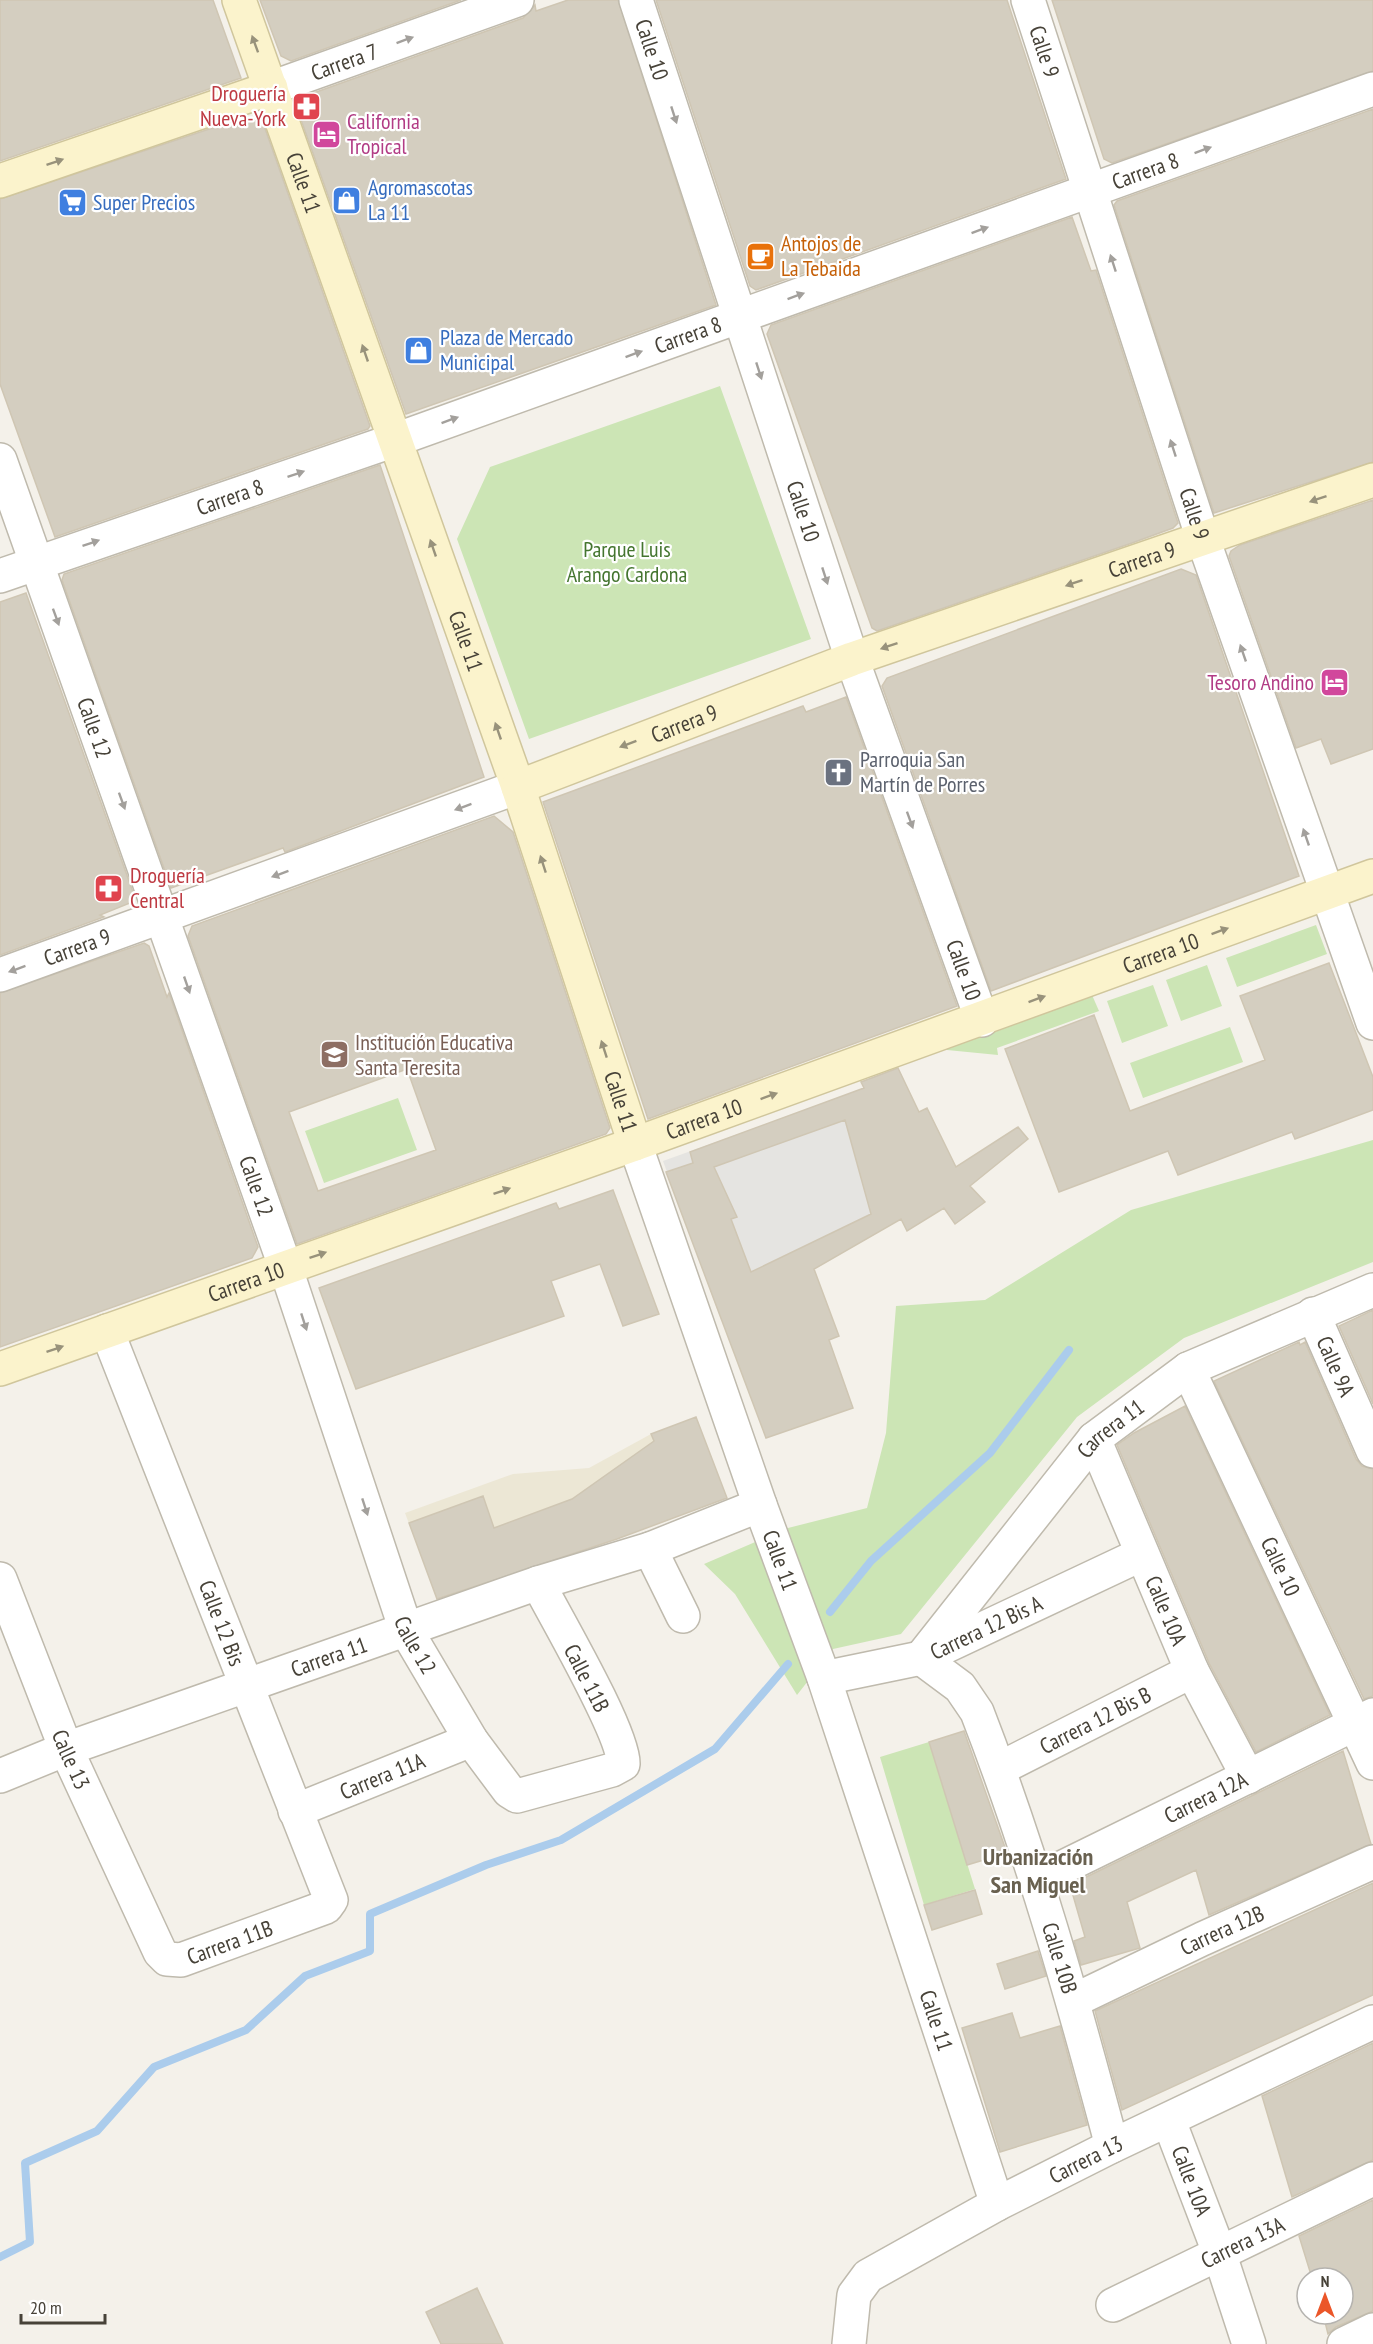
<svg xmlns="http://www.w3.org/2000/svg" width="1373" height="2344" font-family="'PT Sans Narrow',sans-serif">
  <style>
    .education { fill: #ece7d5 }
    .green { fill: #cce5b5 }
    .parking { fill: #e5e4e1 }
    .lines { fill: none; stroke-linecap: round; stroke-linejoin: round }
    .stream { stroke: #abccec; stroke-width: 8 }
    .building { fill: #d4cec0; stroke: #cfc6b3; stroke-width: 1.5; fill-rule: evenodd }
    .street-casing { stroke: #bfbaad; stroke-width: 36 }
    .secondary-casing { stroke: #d0c69c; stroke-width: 36 }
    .street { stroke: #fff; stroke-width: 33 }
    .secondary { stroke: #fbf3cc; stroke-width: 33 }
    .oneway { fill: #a3a09c }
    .oneway2 { fill: #98927b }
    .labels { text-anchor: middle; stroke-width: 4.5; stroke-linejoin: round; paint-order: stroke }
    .street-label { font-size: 22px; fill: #474238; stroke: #fff }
    .health-label { font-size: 22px; fill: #be3a42; stroke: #fff; text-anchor: end }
    .hotel-label { font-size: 22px; fill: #b23c85; stroke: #fff; text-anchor: start }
    .shop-label { font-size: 22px; fill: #366cbe; stroke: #fff; text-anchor: start }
    .food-label { font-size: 22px; fill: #c56008; stroke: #fff; text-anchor: start }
    .park-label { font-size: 22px; fill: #44752f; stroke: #fff }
    .worship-label { font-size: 22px; fill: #5b616d; stroke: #fff; text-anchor: start }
    .education-label { font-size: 22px; fill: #785e54; stroke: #fff; text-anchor: start }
    .neighbourhood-label { font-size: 24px; font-weight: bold; fill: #696150; stroke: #fff }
  </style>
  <rect width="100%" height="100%" fill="#f4f1ea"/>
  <path class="education" d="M 651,1434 L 656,1447 L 633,1456 L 572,1499 L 526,1516 L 539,1552 L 431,1582 L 405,1513 L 513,1474 L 589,1468 Z"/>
  <path class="green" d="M 720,386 L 811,639 L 529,739 L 457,539 L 490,467 Z
    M 1316,925 L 1327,954 L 1237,987 L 1226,958 Z
    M 1207,965 L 1222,1006 L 1181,1021 L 1166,980 Z
    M 1153,985 L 1168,1026 L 1122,1043 L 1107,1001 Z
    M 1092,995 L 1099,1011 L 997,1048 L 998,1055 L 947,1050 L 946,1046 L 985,1033 L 987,1035 Z
    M 1230,1027 L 1243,1062 L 1143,1098 L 1130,1063 Z
    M 398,1098 L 417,1150 L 324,1183 L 305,1131 Z
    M 1373,1140 L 1373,1262 L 1184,1338 L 1077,1417 L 901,1634 L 833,1649 L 797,1695 L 735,1594 L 704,1564 L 788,1528 L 867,1508 L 886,1433 L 896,1306 L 985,1300 L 1131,1210 Z
    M 929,1742 L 975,1889 L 924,1905 L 880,1757 Z"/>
  <path class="parking" d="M 858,1091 L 901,1219 L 791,1283 L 795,1294 L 721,1320 L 663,1161 Z"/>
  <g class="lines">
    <path class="stream" d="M 830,1612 L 871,1561 L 990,1453 L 1069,1350
      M 0,2257 L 30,2242 L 25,2163 L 97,2131 L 154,2067 L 246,2030 L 305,1976 L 370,1951 L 370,1914 L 486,1865 L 561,1840 L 715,1749 L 788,1664"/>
  </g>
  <path class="building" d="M 0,0 L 213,0 L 241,78 L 0,161 Z
    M 260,0 L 461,0 L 291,61 L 281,56 Z
    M 568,0 L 618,0 L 716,305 L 406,414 L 294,100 L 523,18 L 535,5 L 536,11 Z
    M 656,0 L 1007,0 L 1066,179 L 756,290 L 750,286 Z
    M 1052,0 L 1373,0 L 1373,71 L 1112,163 L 1104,159 Z
    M 1373,109 L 1373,462 L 1214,513 L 1114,205 L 1117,201 Z
    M 245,117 L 262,120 L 370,426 L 368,429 L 55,537 L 0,384 L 0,199 Z
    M 1072,217 L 1091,271 L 1096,270 L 1178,523 L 1173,528 L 1132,543 L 877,631 L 872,628 L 767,334 L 771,325 Z
    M 380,465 L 484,777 L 285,852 L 283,848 L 171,888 L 62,580 L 64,574 Z
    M 1373,500 L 1373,749 L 1331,764 L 1321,739 L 1296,748 L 1229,556 L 1231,551 L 1240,545 Z
    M 1181,569 L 1196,575 L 1299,876 L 991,991 L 882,686 L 887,678 Z
    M 26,593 L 134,895 L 130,903 L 100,915 L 104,917 L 0,955 L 0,602 Z
    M 846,697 L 957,1006 L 648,1119 L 543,802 L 803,706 L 806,712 Z
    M 494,816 L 513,832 L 610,1128 L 606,1134 L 297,1244 L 188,936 L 192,926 ZM 407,1069 L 436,1150 L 318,1191 L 289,1112 Z
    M 144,943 L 149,946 L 167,997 L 169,993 L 258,1247 L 252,1258 L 0,1347 L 0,993 Z
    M 1329,963 L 1373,1077 L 1373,1110 L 1295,1139 L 1292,1132 L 1178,1175 L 1168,1151 L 1059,1192 L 1005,1049 L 1094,1015 L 1130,1111 L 1265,1060 L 1240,996 Z
    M 898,1068 L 919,1112 L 927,1108 L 956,1167 L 1018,1127 L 1028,1139 L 970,1186 L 985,1202 L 955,1224 L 944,1208 L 907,1231 L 901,1219 L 814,1269 L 839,1336 L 829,1340 L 853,1408 L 766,1438 L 666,1172 L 693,1163 L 690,1152 L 864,1088 L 861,1082 ZM 845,1120 L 871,1214 L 751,1272 L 731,1219 L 737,1217 L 714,1167 Z
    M 613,1190 L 659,1314 L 623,1326 L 600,1264 L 551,1281 L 564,1316 L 356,1389 L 319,1288 L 556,1203 L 559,1209 Z
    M 1373,1310 L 1373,1404 L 1339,1326 Z
    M 1299,1342 L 1300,1345 L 1305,1342 L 1356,1459 L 1362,1466 L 1373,1469 L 1373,1696 L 1364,1699 L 1214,1381 Z
    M 1185,1406 L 1330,1715 L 1256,1752 L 1209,1663 L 1117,1445 L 1134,1433 Z
    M 696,1417 L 727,1498 L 617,1539 L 437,1599 L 409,1523 L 483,1496 L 494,1528 L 572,1499 L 654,1441 L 651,1434 Z
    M 964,1731 L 1007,1853 L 967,1865 L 929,1742 Z
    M 1343,1751 L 1371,1844 L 1209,1915 L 1196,1870 L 1127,1902 L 1140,1948 L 1081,1965 L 1074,1941 L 1085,1937 L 1070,1885 Z
    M 1373,1883 L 1373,1995 L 1122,2110 L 1095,2011 Z
    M 975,1890 L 982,1914 L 932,1930 L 924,1905 Z
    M 1038,1951 L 1046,1976 L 1005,1989 L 997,1964 Z
    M 1012,2013 L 1020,2038 L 1060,2026 L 1087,2125 L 1000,2152 L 962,2028 Z
    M 1373,2043 L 1373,2160 L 1292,2197 L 1262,2096 Z
    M 1373,2200 L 1373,2311 L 1336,2327 L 1328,2334 L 1323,2314 L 1343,2314 L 1343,2278 L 1312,2278 L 1299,2236 Z
    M 477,2288 L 503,2344 L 441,2344 L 426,2312 Z"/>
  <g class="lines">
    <defs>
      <g id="street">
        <path id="s1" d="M 636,0 L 852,659 L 982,1020"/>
        <path id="s2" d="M 1028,0 L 1203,539 L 1373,1023"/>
        <path id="s3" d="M 271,88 L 517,0"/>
        <path id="s4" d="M 0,460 L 285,1266 L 406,1630 L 471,1740 L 509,1791 L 517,1796 L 612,1770 L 623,1764 C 625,1735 555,1616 538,1583"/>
        <path id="s5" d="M 0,576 L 395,440 L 1373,89"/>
        <path id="s6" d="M 0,975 L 518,787"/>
        <path id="s7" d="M 635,1144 L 760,1505 L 824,1678 L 997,2204"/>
        <path id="s8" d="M 1313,1314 L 1373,1451"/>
        <path id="s9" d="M 1188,1369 L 1373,1763"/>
        <path id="s10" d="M 1094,1439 L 1192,1671 L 1248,1777"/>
        <path d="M 650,1549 L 683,1616"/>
        <path id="s11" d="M 0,1579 L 66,1749 L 160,1952 L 167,1959 L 181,1960 L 326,1907 L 331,1900 L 107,1331"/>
        <path id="s12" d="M 824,1678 L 921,1658 L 1142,1554"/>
        <path id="s13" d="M 999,1769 L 1192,1671"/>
        <path id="s14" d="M 0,1776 L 66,1749 L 538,1583 L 650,1549 L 760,1505"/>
        <path id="s15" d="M 295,1811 L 471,1740"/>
        <path id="s16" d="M 1037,1880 L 1373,1715"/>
        <path id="s17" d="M 1073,2001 L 1202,1939 L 1373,1862"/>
        <path id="s18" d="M 1169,2121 L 1219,2252 L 1249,2344"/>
        <path id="s19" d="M 1112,2146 C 1073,1999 1032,1854 977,1712 L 960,1687 L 921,1658 L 1094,1439 L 1188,1369 L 1373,1290"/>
        <path id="s20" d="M 1113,2305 L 1373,2179"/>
        <path id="s21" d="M 849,2344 L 854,2295 L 868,2276 L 997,2204 L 1112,2146 L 1373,2022"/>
        <path d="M 1344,2344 L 1373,2330"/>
      </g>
      <g id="secondary">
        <path id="s22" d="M 239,0 L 518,787 L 635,1144"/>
        <path d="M 0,181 L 271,88"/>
        <path id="s23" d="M 518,787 L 852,659 L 1373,480"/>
        <path id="s24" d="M 0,1369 L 635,1144 L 1373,876"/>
      </g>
    </defs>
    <use href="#street" class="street-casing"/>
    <use href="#secondary" class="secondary-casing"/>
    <use href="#street" class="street"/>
    <use href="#secondary" class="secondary"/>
  </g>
  <defs><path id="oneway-solid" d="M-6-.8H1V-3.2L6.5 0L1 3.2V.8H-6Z" transform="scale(1.5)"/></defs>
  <g class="oneway">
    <use href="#oneway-solid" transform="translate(405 40) rotate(-20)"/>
    <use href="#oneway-solid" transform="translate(674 115) rotate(72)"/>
    <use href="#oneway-solid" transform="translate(1203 150) rotate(-20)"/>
    <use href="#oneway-solid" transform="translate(980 230) rotate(-20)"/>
    <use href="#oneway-solid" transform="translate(1113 263) rotate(-108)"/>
    <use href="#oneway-solid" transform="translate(796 296) rotate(-20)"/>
    <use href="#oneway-solid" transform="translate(634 354) rotate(-20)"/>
    <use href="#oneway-solid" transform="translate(759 371) rotate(72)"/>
    <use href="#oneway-solid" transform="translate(450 420) rotate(-20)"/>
    <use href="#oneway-solid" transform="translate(1173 448) rotate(-108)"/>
    <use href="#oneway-solid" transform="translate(296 474) rotate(-19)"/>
    <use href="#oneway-solid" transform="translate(91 543) rotate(-19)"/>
    <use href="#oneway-solid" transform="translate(825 576) rotate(72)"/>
    <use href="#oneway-solid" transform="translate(56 617) rotate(70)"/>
    <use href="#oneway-solid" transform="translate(1243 653) rotate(-109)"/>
    <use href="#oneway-solid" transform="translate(122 801) rotate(70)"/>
    <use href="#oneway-solid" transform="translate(463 807) rotate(160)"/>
    <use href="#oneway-solid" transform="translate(910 820) rotate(70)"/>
    <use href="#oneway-solid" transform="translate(1306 837) rotate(-109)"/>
    <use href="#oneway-solid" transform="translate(280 874) rotate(160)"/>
    <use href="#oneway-solid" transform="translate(17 969) rotate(160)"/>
    <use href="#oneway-solid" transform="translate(187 985) rotate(71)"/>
    <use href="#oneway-solid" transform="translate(304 1322) rotate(72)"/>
    <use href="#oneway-solid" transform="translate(365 1507) rotate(72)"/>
  </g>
  <g class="oneway2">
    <use href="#oneway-solid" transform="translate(255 44) rotate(-110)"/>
    <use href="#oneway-solid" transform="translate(55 162) rotate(-19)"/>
    <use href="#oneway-solid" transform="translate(365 353) rotate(-109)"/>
    <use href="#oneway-solid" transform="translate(1318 499) rotate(161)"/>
    <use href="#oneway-solid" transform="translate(433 548) rotate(-109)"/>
    <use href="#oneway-solid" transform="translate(1074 583) rotate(161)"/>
    <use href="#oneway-solid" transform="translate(889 646) rotate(161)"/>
    <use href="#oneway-solid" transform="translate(498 731) rotate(-109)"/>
    <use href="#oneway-solid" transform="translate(628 744) rotate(159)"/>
    <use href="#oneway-solid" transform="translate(543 864) rotate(-108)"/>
    <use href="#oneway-solid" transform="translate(1220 931) rotate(-20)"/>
    <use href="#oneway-solid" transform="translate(1037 999) rotate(-20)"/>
    <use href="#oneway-solid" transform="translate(604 1049) rotate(-108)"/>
    <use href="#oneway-solid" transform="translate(769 1096) rotate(-20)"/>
    <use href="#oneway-solid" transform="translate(502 1191) rotate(-19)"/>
    <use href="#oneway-solid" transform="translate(318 1255) rotate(-19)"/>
    <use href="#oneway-solid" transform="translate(55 1349) rotate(-19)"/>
  </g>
  <defs>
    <symbol id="pharmacy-square" viewBox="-11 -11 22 22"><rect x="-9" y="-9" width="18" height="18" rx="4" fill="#e0444e" stroke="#fff"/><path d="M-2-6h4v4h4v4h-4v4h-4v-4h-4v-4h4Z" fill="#fff"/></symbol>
    <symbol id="hotel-square" viewBox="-11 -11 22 22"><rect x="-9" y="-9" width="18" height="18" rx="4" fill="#d1479c" stroke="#fff"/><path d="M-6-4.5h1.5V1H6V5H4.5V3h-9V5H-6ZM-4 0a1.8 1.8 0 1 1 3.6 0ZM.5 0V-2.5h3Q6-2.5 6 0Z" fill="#fff"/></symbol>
    <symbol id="shop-square" viewBox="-11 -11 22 22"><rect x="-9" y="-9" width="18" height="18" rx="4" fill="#3f7fe0" stroke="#fff"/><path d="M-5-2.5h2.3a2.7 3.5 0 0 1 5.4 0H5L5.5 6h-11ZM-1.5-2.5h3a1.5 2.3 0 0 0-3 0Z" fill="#fff"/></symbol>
    <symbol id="supermarket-square" viewBox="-11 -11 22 22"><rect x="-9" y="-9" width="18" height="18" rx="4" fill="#3f7fe0" stroke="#fff"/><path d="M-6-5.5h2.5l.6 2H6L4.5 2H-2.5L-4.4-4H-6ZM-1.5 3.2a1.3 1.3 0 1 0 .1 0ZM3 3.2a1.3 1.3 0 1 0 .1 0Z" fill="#fff"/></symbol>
    <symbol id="cafe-square" viewBox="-11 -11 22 22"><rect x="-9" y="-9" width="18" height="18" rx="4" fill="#e8710a" stroke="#fff"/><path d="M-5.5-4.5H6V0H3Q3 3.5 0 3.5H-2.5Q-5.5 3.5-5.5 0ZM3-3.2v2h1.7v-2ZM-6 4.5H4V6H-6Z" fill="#fff"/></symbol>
    <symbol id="church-square" viewBox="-11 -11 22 22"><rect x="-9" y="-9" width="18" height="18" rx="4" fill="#6b7280" stroke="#fff"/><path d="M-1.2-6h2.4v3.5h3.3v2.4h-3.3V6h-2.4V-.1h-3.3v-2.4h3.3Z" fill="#fff"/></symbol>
    <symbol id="university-square" viewBox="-11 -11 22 22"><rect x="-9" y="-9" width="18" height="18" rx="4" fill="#8d6e63" stroke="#fff"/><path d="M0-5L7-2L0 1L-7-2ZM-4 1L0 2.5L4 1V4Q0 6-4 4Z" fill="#fff"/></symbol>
  </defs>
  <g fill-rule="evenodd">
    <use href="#pharmacy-square" x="290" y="90" width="33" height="33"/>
    <use href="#hotel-square" x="310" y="118" width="33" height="33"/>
    <use href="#shop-square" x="330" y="184" width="33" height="33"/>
    <use href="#supermarket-square" x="56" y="186" width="33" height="33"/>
    <use href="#cafe-square" x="744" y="240" width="33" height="33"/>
    <use href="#shop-square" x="402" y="334" width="33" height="33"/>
    <use href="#hotel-square" x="1318" y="666" width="33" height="33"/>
    <use href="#church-square" x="822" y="756" width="33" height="33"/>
    <use href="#pharmacy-square" x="92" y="872" width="33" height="33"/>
    <use href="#university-square" x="318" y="1038" width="33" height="33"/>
  </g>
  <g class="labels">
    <g class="street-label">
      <text dy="8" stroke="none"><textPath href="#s1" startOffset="52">Calle 10</textPath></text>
      <text dy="8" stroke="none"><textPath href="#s2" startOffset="54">Calle 9</textPath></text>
      <text dy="8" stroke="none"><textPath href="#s3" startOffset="78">Carrera 7</textPath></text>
      <text dy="8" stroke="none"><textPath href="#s5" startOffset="1215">Carrera 8</textPath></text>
      <text dy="8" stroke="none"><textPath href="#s22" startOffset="194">Calle 11</textPath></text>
      <text dy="8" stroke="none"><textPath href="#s5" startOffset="729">Carrera 8</textPath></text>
      <text dy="8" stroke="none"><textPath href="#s5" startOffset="243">Carrera 8</textPath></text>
      <text dy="8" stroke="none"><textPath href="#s1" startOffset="538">Calle 10</textPath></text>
      <text dy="8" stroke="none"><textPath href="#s2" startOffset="540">Calle 9</textPath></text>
      <text dy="8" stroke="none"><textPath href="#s23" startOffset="664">Carrera 9</textPath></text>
      <text dy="8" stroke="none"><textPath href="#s22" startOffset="680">Calle 11</textPath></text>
      <text dy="8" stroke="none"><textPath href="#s23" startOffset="178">Carrera 9</textPath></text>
      <text dy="8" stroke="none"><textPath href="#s4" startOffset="284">Calle 12</textPath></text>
      <text dy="8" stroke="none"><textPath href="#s6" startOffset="82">Carrera 9</textPath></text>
      <text dy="8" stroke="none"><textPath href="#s24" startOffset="1233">Carrera 10</textPath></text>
      <text dy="8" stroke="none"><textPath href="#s1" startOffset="1024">Calle 10</textPath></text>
      <text dy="8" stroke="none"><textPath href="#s22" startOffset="1166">Calle 11</textPath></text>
      <text dy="8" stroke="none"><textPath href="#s24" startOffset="747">Carrera 10</textPath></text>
      <text dy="8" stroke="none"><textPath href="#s4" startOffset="770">Calle 12</textPath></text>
      <text dy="8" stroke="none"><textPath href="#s24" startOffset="261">Carrera 10</textPath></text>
      <text dy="8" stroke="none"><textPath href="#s8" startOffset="57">Calle 9A</textPath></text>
      <text dy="8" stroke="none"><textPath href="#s19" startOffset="832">Carrera 11</textPath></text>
      <text dy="8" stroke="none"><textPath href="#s7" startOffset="441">Calle 11</textPath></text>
      <text dy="8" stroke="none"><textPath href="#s9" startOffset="218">Calle 10</textPath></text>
      <text dy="8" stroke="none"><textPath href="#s10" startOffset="186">Calle 10A</textPath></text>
      <text transform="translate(222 1623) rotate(69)" y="8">Calle 12 Bis</text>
      <text dy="8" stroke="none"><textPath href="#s12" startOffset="171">Carrera 12 Bis A</textPath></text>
      <text dy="8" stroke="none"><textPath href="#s4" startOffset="1256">Calle 12</textPath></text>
      <text dy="8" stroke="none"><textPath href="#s14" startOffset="350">Carrera 11</textPath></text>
      <text transform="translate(587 1678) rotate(63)" y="8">Calle 11B</text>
      <text dy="8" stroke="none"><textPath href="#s13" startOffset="108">Carrera 12 Bis B</textPath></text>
      <text dy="8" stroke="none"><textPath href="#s11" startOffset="194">Calle 13</textPath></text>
      <text dy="8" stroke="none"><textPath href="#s15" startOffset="94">Carrera 11A</textPath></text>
      <text dy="8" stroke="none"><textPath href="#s16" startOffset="188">Carrera 12A</textPath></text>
      <text dy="8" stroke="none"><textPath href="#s17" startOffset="165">Carrera 12B</textPath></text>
      <text dy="8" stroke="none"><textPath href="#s11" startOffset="482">Carrera 11B</textPath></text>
      <text transform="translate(1060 1958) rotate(73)" y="8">Calle 10B</text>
      <text dy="8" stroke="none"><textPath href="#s7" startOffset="927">Calle 11</textPath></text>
      <text dy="8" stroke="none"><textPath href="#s21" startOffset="320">Carrera 13</textPath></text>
      <text dy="8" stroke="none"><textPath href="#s18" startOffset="64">Calle 10A</textPath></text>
      <text dy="8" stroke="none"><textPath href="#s20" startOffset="144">Carrera 13A</textPath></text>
    </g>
    <g class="health-label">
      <text x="286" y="101">Droguería<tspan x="286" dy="25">Nueva-York</tspan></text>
      <text x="130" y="883" text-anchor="start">Droguería<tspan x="130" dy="25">Central</tspan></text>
    </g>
    <g class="hotel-label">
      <text x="347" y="129">California<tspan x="347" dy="25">Tropical</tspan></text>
      <text x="1314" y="690" text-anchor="end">Tesoro Andino</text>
    </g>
    <g class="shop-label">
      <text x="368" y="195">Agromascotas<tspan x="368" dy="25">La 11</tspan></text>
      <text x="93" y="210">Super Precios</text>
      <text x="440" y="345">Plaza de Mercado<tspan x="440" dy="25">Municipal</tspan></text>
    </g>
    <g class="food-label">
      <text x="781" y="251">Antojos de<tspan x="781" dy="25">La Tebaida</tspan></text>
    </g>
    <g class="park-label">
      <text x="627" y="557">Parque Luis<tspan x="627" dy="25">Arango Cardona</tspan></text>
    </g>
    <g class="worship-label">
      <text x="860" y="767">Parroquia San<tspan x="860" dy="25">Martín de Porres</tspan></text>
    </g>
    <g class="education-label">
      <text x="355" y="1050">Institución Educativa<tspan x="355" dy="25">Santa Teresita</tspan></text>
    </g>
    <g class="neighbourhood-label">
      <text x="1038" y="1865">Urbanización<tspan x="1038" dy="28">San Miguel</tspan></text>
    </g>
  </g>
  <g transform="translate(1325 2296)"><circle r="28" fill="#ffffff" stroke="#b5b3af" stroke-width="1.5"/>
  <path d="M0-4.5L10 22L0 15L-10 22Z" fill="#eb5629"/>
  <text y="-9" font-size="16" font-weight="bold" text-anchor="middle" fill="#474238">N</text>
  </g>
  <path d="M21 2314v9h84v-9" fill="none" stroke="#474238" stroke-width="3"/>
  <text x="30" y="2314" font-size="18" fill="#474238" stroke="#ffffff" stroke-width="4.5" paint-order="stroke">20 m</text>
</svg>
